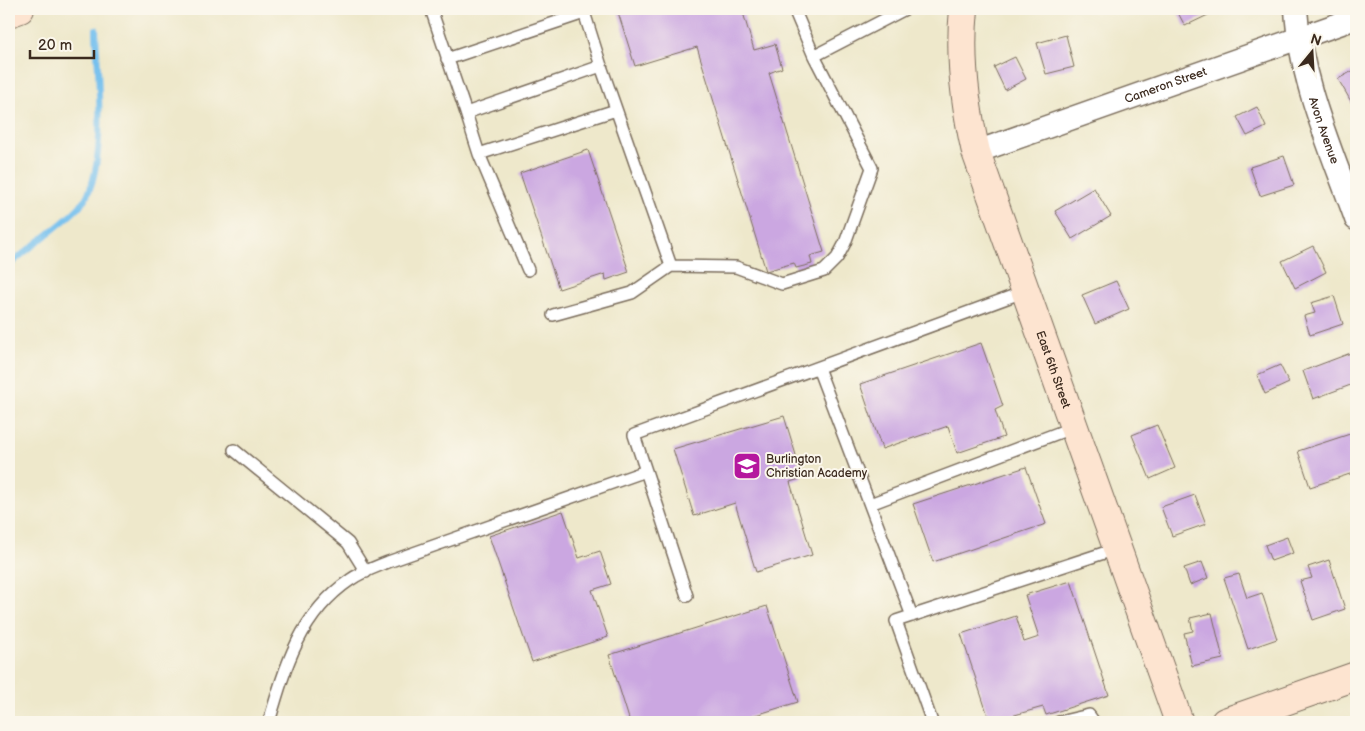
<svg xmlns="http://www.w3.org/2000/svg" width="1365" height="731" font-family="'Balsamiq Sans',sans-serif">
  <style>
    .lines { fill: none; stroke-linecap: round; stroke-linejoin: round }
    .stream { stroke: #74c0ee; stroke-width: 6 }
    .building { fill: #cba7e1 }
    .lane-casing { stroke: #7a6c5b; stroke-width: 14 }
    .street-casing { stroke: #7a6c5b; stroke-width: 25 }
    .secondary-casing { stroke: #7a6c5b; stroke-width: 30 }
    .lane { stroke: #fff; stroke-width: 11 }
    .street { stroke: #fff; stroke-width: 22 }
    .secondary { stroke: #fde4d0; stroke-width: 28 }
    .labels { text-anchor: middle; stroke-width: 4; stroke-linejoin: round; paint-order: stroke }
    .street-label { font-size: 12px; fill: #3b2a1e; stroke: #fbf7ec }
    .poi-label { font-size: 12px; fill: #3b2a1e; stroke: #fbf7ec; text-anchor: start }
  </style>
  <rect width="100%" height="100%" fill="#fbf7ec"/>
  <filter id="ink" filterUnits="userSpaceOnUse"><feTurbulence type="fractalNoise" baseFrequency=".02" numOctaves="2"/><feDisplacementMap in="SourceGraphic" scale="10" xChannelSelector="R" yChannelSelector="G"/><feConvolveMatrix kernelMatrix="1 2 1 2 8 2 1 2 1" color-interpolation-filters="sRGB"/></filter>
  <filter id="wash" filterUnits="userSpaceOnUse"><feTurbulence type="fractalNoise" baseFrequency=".0096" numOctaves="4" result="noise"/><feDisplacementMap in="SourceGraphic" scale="20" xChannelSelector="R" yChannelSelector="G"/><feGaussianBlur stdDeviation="1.12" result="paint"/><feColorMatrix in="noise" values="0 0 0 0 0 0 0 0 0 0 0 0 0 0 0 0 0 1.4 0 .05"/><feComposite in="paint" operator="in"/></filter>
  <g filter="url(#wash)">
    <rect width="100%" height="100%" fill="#eee8cb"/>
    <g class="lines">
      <path class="stream" d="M 9,266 C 31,245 58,229 79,207 C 110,175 97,73 96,29"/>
    </g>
    <g id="blocks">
      <path class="building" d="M 617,9 L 742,9 L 754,50 L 775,44 L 782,68 L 769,73 L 824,252 L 810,256 L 812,264 L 796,268 L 794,263 L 766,271 L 697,47 L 635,66 Z
        M 1176,9 L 1207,9 L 1210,14 L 1185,26 Z
        M 1066,35 L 1074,67 L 1046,74 L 1037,43 Z
        M 1015,57 L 1026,79 L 1005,90 L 994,67 Z
        M 1356,69 L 1356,110 L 1338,79 Z
        M 1257,107 L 1266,127 L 1247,136 L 1237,117 Z
        M 588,150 L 629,272 L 606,280 L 605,274 L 559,289 L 520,173 Z
        M 1284,156 L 1294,185 L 1260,196 L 1250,167 Z
        M 1094,188 L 1111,216 L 1072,239 L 1055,211 Z
        M 1313,246 L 1326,272 L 1295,288 L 1282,261 Z
        M 1116,281 L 1129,309 L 1095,324 L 1082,295 Z
        M 1334,296 L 1343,324 L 1310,335 L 1304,316 L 1315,313 L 1311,303 Z
        M 981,343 L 1003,406 L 995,410 L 1004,437 L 957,453 L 948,426 L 882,449 L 860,384 Z
        M 1356,351 L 1356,383 L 1313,399 L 1303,371 Z
        M 1280,365 L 1289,383 L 1265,394 L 1257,375 Z
        M 784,416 L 803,478 L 790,482 L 812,555 L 756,572 L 735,503 L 694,516 L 673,449 Z
        M 1157,425 L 1175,468 L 1150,479 L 1132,435 Z
        M 1356,432 L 1356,472 L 1310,487 L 1298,451 Z
        M 1026,467 L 1046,524 L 933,562 L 913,504 Z
        M 1195,495 L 1206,524 L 1172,536 L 1161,507 Z
        M 563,511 L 579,558 L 600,551 L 611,584 L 592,590 L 608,637 L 532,662 L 489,536 Z
        M 1287,537 L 1293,553 L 1271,561 L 1265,545 Z
        M 1329,560 L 1345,609 L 1313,620 L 1300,581 L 1312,578 L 1308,567 Z
        M 1202,562 L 1208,578 L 1190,585 L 1184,568 Z
        M 1239,574 L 1247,598 L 1262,593 L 1277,639 L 1248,649 L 1224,578 Z
        M 1071,581 L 1109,695 L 1046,715 L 1043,707 L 990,722 L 961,634 L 1016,616 L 1024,642 L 1039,637 L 1025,595 Z
        M 767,606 L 798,702 L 733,722 L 630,722 L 609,655 Z
        M 1212,613 L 1223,659 L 1192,666 L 1184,633 L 1193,631 L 1190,618 Z"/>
    </g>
  </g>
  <g filter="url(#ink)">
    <use href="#blocks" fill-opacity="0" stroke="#7a6c5b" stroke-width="1"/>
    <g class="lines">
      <defs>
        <path id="lane" d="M 431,9 L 466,113 L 601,66 L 671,266 L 736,267 L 782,284 L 824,271 L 837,258 L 845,243 L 872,168 L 814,56 L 905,9
          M 583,9 L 601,66
          M 794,9 L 814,56
          M 447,59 L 584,13
          M 466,113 L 479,154 L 616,110
          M 479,154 L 528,270
          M 553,315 L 632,293 L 671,266
          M 818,368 L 912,616
          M 234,450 L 348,543 L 366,572
          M 646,471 L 687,596
          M 870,504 L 1074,427
          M 269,722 C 285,667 300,614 350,580 C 361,572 376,567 388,562 L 646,471 L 634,435 L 1026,291
          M 932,722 L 896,621 L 1116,549
          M 1059,722 L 1089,715 L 1094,722"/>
        <g id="street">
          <path id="s1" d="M 1296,9 C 1300,82 1332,151 1356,219"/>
          <path id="s2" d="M 976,152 L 1356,18"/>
        </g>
        <g id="secondary">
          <path id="s3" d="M 964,9 C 959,57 965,105 976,152 L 1179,722"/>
          <path d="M 9,13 L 20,9"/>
          <path d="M 1225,722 L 1356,676"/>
        </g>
      </defs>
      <use href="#lane" class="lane-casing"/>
      <use href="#street" class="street-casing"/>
      <use href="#secondary" class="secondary-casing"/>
      <use href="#lane" class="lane"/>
      <use href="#street" class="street"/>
      <use href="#secondary" class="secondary"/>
    </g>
  </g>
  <defs>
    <symbol id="school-square" viewBox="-11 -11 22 22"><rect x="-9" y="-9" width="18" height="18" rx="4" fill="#b5179e" stroke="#fbf7ec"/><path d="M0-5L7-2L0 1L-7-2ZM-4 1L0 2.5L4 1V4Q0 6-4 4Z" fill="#fff"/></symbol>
  </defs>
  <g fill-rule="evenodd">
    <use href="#school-square" x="731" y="450" width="32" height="32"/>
  </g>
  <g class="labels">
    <g class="street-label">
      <text dy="4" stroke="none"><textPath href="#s2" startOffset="201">Cameron Street</textPath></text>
      <text dy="4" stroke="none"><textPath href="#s1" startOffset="125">Avon Avenue</textPath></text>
      <text dy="4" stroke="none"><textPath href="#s3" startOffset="375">East 6th Street</textPath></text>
    </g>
    <g class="poi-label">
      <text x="766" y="463">Burlington<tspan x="766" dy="14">Christian Academy</tspan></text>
    </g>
  </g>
  <rect width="1365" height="731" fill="none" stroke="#fbf7ec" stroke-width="30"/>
  <g transform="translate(1312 52) rotate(18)" stroke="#fbf7ec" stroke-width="4" paint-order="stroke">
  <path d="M0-4L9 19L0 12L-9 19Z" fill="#3b2a1e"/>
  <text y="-8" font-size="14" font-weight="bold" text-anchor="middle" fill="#3b2a1e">N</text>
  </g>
  <path d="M30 50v8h64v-8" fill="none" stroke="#3b2a1e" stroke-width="2.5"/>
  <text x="38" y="50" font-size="15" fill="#3b2a1e" stroke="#fbf7ec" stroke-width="4" paint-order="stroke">20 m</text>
</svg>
